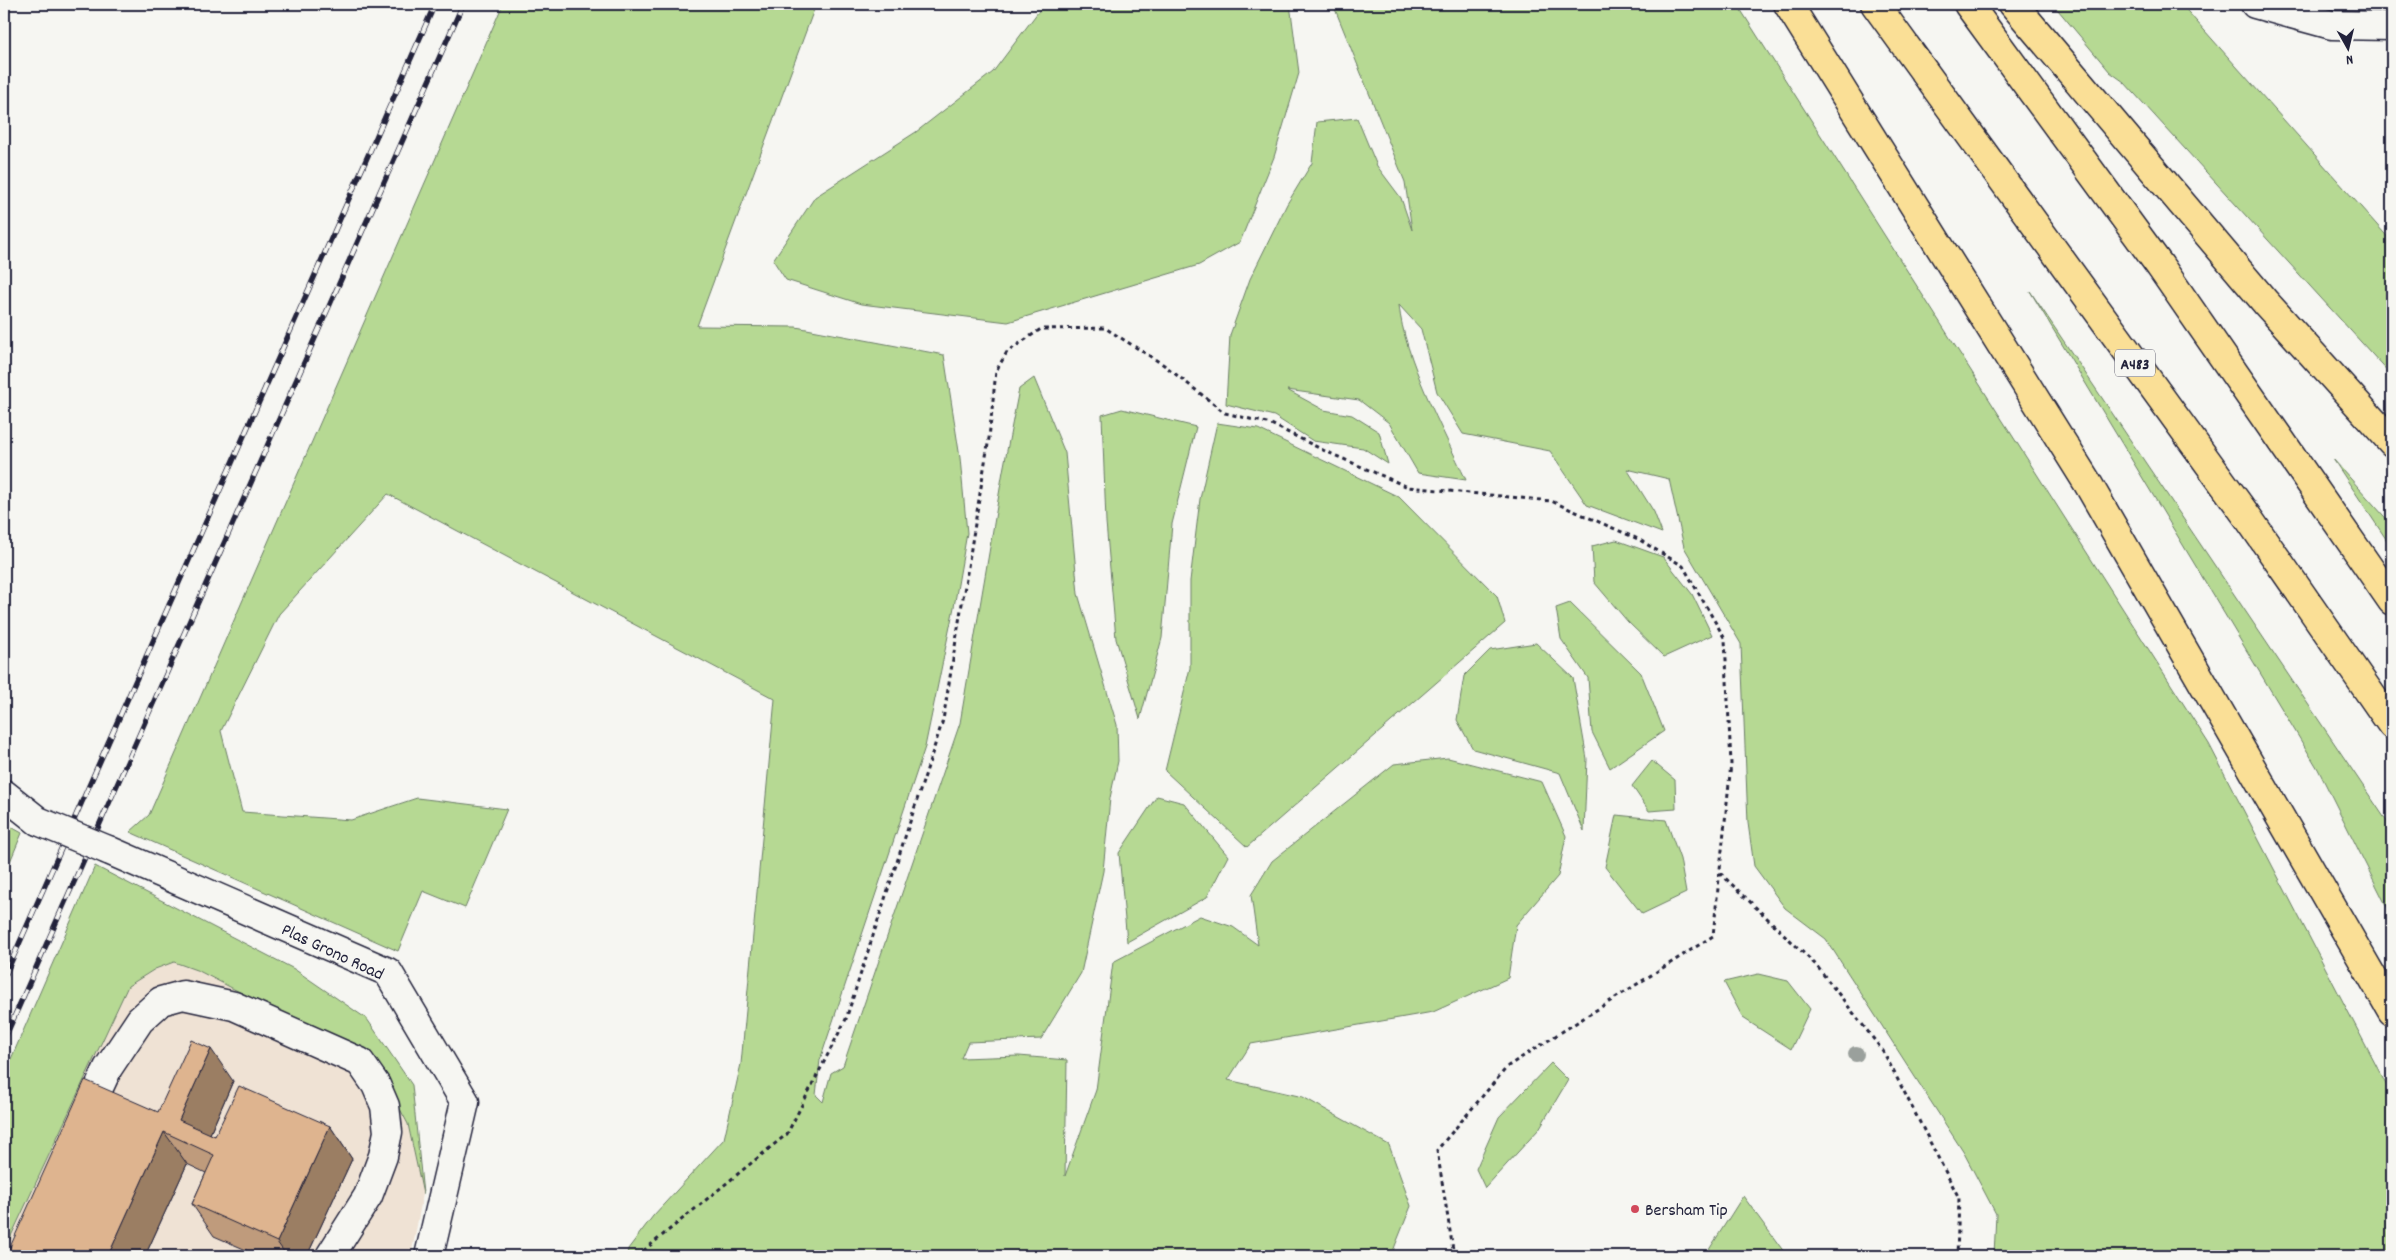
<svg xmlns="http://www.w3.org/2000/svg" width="2396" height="1260" font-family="Dekko,sans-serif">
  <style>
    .built { fill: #efe2d4 }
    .green { fill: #b6d993; stroke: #6c7e67 }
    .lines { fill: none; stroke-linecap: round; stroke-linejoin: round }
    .minor-casing { stroke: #22223b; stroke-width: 31 }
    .highway-casing { stroke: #22223b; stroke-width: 31 }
    .path { stroke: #22223b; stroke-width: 3; stroke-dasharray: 4 4; stroke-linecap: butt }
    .minor { stroke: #f6f6f2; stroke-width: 28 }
    .highway { stroke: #fadf96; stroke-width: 28 }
    .rail-casing { stroke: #22223b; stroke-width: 5.5 }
    .rail { stroke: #f6f6f2; stroke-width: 4; stroke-dasharray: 11; stroke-linecap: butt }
    .minor-bridge-casing { stroke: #22223b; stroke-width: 31; stroke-linecap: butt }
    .minor-bridge { stroke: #f6f6f2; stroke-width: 28 }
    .tree { fill: #9aa09c }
    .wall { fill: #bf9b7b; stroke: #22223b }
    .shaded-wall { fill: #9b7e64; stroke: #22223b }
    .building { fill: #deb48f; stroke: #22223b }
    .poi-dot { fill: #d1495b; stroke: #f6f6f2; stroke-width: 2 }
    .labels { text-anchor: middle; stroke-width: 4; stroke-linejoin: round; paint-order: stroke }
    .shield { fill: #f6f6f2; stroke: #626272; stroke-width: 1 }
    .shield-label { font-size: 16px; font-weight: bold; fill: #22223b }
    .street-label { font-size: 18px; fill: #22223b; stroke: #f6f6f2 }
    .poi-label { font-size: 18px; fill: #22223b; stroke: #f6f6f2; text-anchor: start }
  </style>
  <rect width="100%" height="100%" fill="#f6f6f2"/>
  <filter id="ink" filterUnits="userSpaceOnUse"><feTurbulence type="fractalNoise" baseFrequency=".02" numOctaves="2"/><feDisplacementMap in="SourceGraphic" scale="10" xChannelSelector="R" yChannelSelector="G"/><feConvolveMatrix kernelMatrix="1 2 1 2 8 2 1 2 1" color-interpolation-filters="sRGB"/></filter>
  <g filter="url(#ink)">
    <path class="built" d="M 174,962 L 199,971 L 375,1062 L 408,1124 L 423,1194 L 411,1256 L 4,1256 L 4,1251 L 128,986 L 155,969 Z"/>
    <path class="green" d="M 503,4 L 816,4 L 697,326 L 796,327 L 944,355 L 960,458 L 967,533 L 954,607 L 925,747 L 820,1060 L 816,1095 L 823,1102 L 831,1073 L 843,1066 L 960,723 L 1003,471 L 1019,389 L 1034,378 L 1065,453 L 1078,594 L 1117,725 L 1118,761 L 1110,798 L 1103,871 L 1081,973 L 1041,1039 L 968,1042 L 961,1058 L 1019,1056 L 1067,1060 L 1065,1176 L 1096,1090 L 1113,962 L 1200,916 L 1233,927 L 1258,945 L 1251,895 L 1272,861 L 1394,764 L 1448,758 L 1542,782 L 1566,836 L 1558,876 L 1516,925 L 1508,978 L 1433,1012 L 1251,1044 L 1228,1080 L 1303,1097 L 1389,1145 L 1411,1206 L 1391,1256 L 627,1256 L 628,1249 L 653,1216 L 724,1139 L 741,1064 L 775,699 L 388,494 L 279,614 L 221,731 L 242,812 L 351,820 L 417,798 L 507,809 L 465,908 L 423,891 L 398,951 L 130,832 L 149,815 Z
      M 1044,4 L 1290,4 L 1299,73 L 1274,157 L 1240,242 L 1199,265 L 1008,322 L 861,304 L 786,280 L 773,260 L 815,197 L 916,132 L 993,72 Z
      M 1333,4 L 1737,4 L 2209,744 L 2392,1096 L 2392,1256 L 1994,1256 L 1996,1214 L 1964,1153 L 1826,939 L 1785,908 L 1754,866 L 1748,823 L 1741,644 L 1684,547 L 1669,479 L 1627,469 L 1654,512 L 1662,533 L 1587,505 L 1550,451 L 1463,434 L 1437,392 L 1421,329 L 1399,305 C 1404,358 1443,430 1466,480 L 1418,473 L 1389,423 L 1359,400 L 1287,390 L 1324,410 L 1352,415 L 1379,432 L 1388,464 L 1363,448 L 1313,441 L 1274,416 L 1226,404 L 1230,335 L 1250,279 L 1287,204 L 1312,163 L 1317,122 L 1357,118 L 1377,166 L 1401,198 L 1412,230 L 1405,182 Z
      M 2053,4 L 2181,4 L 2392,242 L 2392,376 L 2124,82 L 2110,72 Z
      M 2030,291 L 2392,829 L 2392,917 L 2318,769 Z
      M 1122,409 L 1196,427 L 1172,524 L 1162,638 L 1140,719 L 1116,639 L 1106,522 L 1102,415 Z
      M 1217,423 L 1258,429 L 1399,497 L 1497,596 L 1505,623 L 1247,847 L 1165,771 L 1190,668 L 1190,581 L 1200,499 Z
      M 2333,459 L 2392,525 L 2392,548 Z
      M 1616,540 L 1663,557 L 1692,594 L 1712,635 L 1664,657 L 1628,622 L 1594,582 L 1592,546 Z
      M 1570,603 L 1641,673 L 1664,731 L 1610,768 L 1592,732 L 1588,678 L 1561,639 L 1556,608 Z
      M 1536,643 L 1573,678 L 1587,759 L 1584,831 L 1560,773 L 1473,749 L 1457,720 L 1464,676 L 1490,650 Z
      M 1652,761 L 1675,780 L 1676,809 L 1649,811 L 1632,786 Z
      M 1157,796 L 1184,803 L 1228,856 L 1207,897 L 1127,942 L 1119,853 Z
      M 1616,815 L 1666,820 L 1680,859 L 1686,893 L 1642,914 L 1605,867 Z
      M 4,823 L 22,833 L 4,876 Z
      M 95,866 L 294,969 L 367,1019 L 412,1085 L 423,1194 L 408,1124 L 375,1062 L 199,971 L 174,962 L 155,969 L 128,986 L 4,1251 L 4,1075 Z
      M 1758,974 L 1788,981 L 1810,1009 L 1791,1049 L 1743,1018 L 1724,982 Z
      M 1551,1063 L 1568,1080 L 1539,1129 L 1485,1188 L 1476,1169 L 1499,1117 Z
      M 1743,1196 L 1787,1256 L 1705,1256 Z"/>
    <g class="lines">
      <defs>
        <path id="minor" d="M 2255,4 L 2332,25 L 2392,26
          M 4,794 L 38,821
          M 108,850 L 388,972 L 465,1102 L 429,1256
          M 84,1120 L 108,1068 L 140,1020 L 161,1001 L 183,995 L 234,1006 L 360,1062 L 376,1085 L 385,1106 L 388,1132 L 383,1156 L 368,1196 L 330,1256"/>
        <path id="highway" d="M 1788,4 L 2087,482 L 2392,1011
          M 1875,4 L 2249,519 L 2392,725
          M 1968,4 L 2160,266 L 2392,601
          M 2013,4 L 2266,303 L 2392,442"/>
      </defs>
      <use href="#minor" class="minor-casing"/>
      <use href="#highway" class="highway-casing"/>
      <path class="path" d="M 1720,873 L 1816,965 L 1883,1051 L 1959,1198 L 1957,1256
        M 637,1256 L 787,1134 L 846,1019 L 943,720 L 989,438 L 996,371 L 1007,352 L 1041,329 L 1105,328 L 1164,365 L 1225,413 L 1271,424 L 1325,451 L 1408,487 L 1551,501 L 1638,539 L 1683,566 L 1725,639 L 1731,764 L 1713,936 L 1508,1066 L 1437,1150 L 1454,1256"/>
      <use href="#minor" class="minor"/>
      <use href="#highway" class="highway"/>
      <defs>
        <path id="rail" d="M 4,978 L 435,4
          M 4,1040 L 463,4"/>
      </defs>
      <use href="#rail" class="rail-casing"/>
      <use href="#rail" class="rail"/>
      <defs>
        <path id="minor-bridge" d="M 38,821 L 108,850"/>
      </defs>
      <use href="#minor-bridge" class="minor-bridge-casing"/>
      <use href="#minor-bridge" class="minor-bridge"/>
    </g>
    <circle class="tree" cx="1856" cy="1054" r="8"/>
    <path class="wall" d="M 233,1081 L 210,1134 L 215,1136 L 330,1126 L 352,1159 L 307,1256 L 260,1256 L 214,1236 L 192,1204 L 206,1173 L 187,1164 L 145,1256 L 158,1112 Z"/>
    <path class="shaded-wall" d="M 211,1049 L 233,1081 L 203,1150 L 179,1120 Z
      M 330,1126 L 352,1159 L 307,1256 L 287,1256 L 277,1242 Z
      M 164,1132 L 187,1164 L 145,1256 L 108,1256 Z"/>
    <path class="building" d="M 191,1040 L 211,1049 L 179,1120 L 215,1136 L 239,1086 L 330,1126 L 277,1242 L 192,1204 L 214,1155 L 164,1132 L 108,1256 L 6,1256 L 85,1080 L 158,1112 Z"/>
  </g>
  <circle class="poi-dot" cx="1635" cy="1209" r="5"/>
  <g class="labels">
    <rect class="shield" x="2115" y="349.5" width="40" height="27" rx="4"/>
    <g class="shield-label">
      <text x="2135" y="369">A483</text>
    </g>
    <g class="street-label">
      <text transform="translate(333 951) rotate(25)" y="6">Plas Grono Road</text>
    </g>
    <g class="poi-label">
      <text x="1645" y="1215">Bersham Tip</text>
    </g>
  </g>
  <rect width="2396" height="1260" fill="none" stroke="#f6f6f2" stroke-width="20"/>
  <rect x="10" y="10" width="2376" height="1240" fill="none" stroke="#22223b" stroke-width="2" filter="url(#ink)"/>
  <g transform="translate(2348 48) rotate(172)" stroke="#f6f6f2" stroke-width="4" paint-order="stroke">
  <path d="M0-4L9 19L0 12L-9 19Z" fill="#22223b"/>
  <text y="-8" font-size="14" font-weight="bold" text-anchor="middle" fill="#22223b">N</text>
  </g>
</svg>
